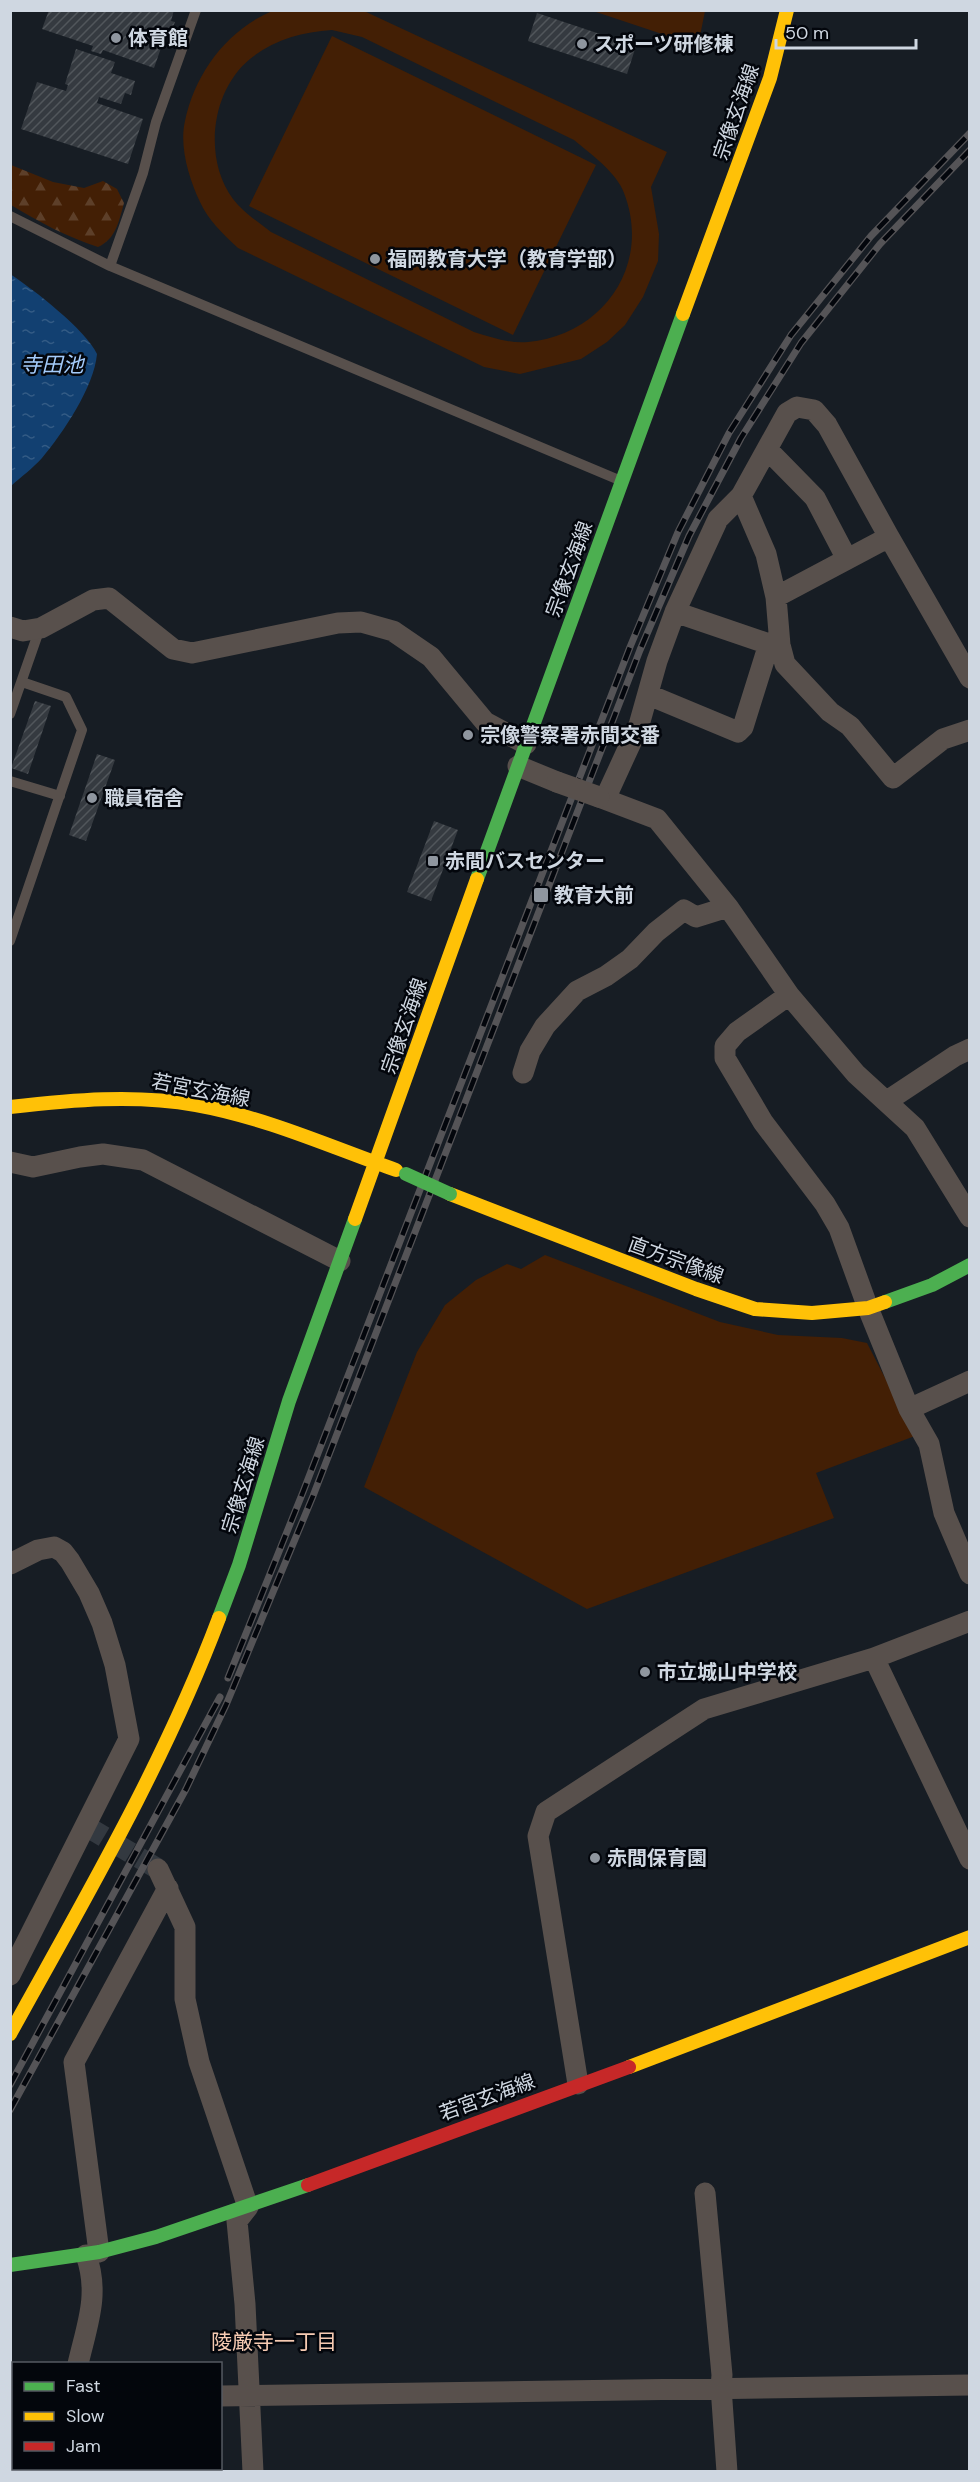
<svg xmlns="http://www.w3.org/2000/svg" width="980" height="2482" font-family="'DM Sans','Noto Sans JP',sans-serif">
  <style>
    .forest { fill: url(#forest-firs) }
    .green { fill: #431f05; fill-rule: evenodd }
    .water { fill: url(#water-ripples) }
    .building { fill: url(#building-hatch) }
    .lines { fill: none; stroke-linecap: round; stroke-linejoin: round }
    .street-tunnel { stroke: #333940; stroke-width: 21; stroke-dasharray: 21 10; stroke-linecap: butt }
    .lane { stroke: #58504c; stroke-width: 10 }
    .street { stroke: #58504c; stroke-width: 21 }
    .fast { stroke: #4caf50; stroke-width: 14 }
    .slow { stroke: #ffc107; stroke-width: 14 }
    .jam { stroke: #c62828; stroke-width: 14 }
    .rail-casing { stroke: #555457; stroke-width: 7 }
    .rail { stroke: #03060c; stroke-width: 4.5; stroke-dasharray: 14; stroke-linecap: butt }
    .street-bridge { stroke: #58504c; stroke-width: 21 }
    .fast-bridge { stroke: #4caf50; stroke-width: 14 }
    .poi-dot { fill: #8f969f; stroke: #03060c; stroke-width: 2 }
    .labels { text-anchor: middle; stroke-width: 5; stroke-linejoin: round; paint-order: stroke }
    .poi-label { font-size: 20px; font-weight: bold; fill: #cfd7e1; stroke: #03060c; text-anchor: start }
    .street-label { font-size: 20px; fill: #cfd7e1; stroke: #03060c }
    .water-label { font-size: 21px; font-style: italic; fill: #a4ccfc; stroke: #03060c }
    .neighbourhood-label { font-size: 21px; fill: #f6cab2; stroke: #03060c }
  </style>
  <defs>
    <pattern id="forest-firs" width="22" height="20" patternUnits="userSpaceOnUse" patternTransform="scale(1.5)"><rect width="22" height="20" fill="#431f05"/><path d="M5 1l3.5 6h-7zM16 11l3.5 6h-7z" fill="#5d3f29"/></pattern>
    <pattern id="water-ripples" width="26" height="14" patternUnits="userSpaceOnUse" patternTransform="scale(1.5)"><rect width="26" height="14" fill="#124071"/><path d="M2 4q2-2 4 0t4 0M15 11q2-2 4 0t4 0" fill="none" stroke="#335b85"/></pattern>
    <pattern id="building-hatch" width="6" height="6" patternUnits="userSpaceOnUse" patternTransform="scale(1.5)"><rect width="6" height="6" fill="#353a40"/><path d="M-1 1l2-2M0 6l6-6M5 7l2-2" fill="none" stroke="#51565b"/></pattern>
  </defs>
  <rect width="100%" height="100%" fill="#171d24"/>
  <path class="forest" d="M 11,165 L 53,182 L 84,188 L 103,181 L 117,189 L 124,203 C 119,221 116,239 98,247 C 67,237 39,222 11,205 Z"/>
  <path class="green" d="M 275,10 L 364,11 L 667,152 L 651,187 L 659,234 L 658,261 L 643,297 L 625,325 L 607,342 L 581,359 L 520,374 L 484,367 L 238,248 C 223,234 208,220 200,202 C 189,179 179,146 185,121 C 195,73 228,28 275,10 ZM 332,30 L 362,37 L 574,140 C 591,154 617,173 624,193 C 652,265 603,335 528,342 C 510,344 491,337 474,332 L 271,232 C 258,222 243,212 233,199 C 203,158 211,91 250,59 C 273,40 302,32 332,30 Z
    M 593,11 L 705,11 L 698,46 Z
    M 332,36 L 596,165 L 513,335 L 249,206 Z
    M 545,1255 L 720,1322 L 778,1335 L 842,1338 L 867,1343 L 915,1436 L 816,1473 L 834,1518 L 587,1609 L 364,1487 L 417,1352 L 445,1305 L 476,1280 L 507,1264 L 521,1269 Z"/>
  <path class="water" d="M 10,274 C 33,289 86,330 97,354 C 94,387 63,433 42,458 C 33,468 21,477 11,486 Z"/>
  <path class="building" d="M 49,10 L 174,10 L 171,21 L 175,22 L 172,29 L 168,28 L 154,68 L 103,50 L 101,54 L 91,51 L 93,46 L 42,29 Z
    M 537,13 L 636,46 L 627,74 L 528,41 Z
    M 76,49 L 115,62 L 111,73 L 135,81 L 131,95 L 125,93 L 121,104 L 99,97 L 97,103 L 143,119 L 128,164 L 21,129 L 37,82 L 66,91 L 68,85 L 65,84 Z
    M 35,701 L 51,706 L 28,774 L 11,768 Z
    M 97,754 L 115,760 L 86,841 L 69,835 Z
    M 434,821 L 458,830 L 431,901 L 407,892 Z"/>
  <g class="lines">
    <path class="street-tunnel" d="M 86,1826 L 158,1869"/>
    <path class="lane" d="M 10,216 L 110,266 L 619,480
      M 110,266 L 143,173 L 156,122 L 196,10
      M 10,714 L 40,628
      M 10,781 L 60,796
      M 10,941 L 82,730 L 66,697 L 22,682"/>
    <path class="street" d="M 768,450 L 815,498 L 847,559
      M 741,496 L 766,554 L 776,597 L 780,645 L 785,664 L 830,712 L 850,726 L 893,778 L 943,739 L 970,730
      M 776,597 L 889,537 L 970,678
      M 675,612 L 769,644 L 780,645
      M 10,627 L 23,631 L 41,628 L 93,600 L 109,598 L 173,649 L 192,653 L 338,623 L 361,622 L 393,631 L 431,657 L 485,722 L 526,744
      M 649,695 L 738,732 L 743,727 L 769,644
      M 518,766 L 557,782
      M 599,797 L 657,819 L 728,907 L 789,995 L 856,1074 L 915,1128 L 970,1217
      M 605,799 L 639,725 L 657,661 L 675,612 L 718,519 L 741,496 L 787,413 L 797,407 L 814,410 L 827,425 L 889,537
      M 789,995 L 737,1032 L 725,1046 L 725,1058 L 763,1122 L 825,1204 L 839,1228 L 868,1308 L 909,1409 L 929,1444 L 944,1513 L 970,1574
      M 523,1073 L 530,1051 L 545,1026 L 577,991 L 606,976 L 630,959 L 656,932 L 684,910 L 696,917 L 728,907
      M 887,1101 L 955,1056 L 970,1049
      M 10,1162 L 33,1167 L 80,1157 L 103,1154 L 143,1160 L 340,1261
      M 909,1409 L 970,1381
      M 10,1564 L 38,1550 L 54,1547 L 63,1552 L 70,1561 L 89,1593 L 102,1623 L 115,1665 L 129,1739 L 10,1975
      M 874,1658 L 970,1859
      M 158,1869 L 185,1927 L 185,1999 L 199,2062 L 248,2207 L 237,2221 L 245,2304 L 253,2472
      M 578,2084 L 538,1836 L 546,1812 L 704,1709 L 874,1658 L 970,1621
      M 705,2193 L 722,2375 L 721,2387 L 727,2472
      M 99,2252 L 74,2062 L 168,1888
      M 78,2364 C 87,2325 100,2294 86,2255
      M 220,2396 L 970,2385
      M 78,2468 L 78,2472"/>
    <path class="fast" d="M 477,879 L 683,314
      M 885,1302 L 932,1285 L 970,1265
      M 219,1618 L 239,1565 L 289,1401 L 355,1219
      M 10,2265 L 99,2252 L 156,2237 L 308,2185"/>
    <path class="slow" d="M 683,314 L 770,78 L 787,10
      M 10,1107 C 72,1100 134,1094 196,1105 C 264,1117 331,1147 396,1170
      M 450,1194 L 696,1289 L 755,1309 L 812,1313 L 868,1308 L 885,1302
      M 355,1219 L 477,879
      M 10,2034 C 85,1898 164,1764 219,1618
      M 629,2067 L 970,1937"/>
    <path class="jam" d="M 308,2185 L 629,2067"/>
    <defs>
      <path id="rail" d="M 228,1678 L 303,1492 L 630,647 L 678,532 L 729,433 L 791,335 L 871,236 L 970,133
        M 10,2085 L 220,1697
        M 10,2110 L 186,1789 L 226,1705 L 313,1496 L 640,650 L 689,536 L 741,438 L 801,343 L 880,244 L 970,150"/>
    </defs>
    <use href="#rail" class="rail-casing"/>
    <use href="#rail" class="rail"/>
    <path class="street-bridge" d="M 557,782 L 599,797"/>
    <path class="fast-bridge" d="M 406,1174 L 450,1194"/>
  </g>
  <g class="poi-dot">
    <circle cx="116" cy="38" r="6"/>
    <circle cx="582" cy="44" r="6"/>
    <circle cx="375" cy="259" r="6"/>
    <circle cx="468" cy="735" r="6"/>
    <circle cx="92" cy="798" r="6"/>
    <rect x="427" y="855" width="12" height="12" rx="3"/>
    <rect x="533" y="887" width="16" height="16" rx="3"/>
    <circle cx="645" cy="1672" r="6"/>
    <circle cx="595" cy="1858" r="6"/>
  </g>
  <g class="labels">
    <g class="poi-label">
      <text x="128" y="45">体育館</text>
      <text x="594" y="51">スポーツ研修棟</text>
      <text x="387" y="266">福岡教育大学（教育学部）</text>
      <text x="480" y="742">宗像警察署赤間交番</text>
      <text x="104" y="805">職員宿舎</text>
      <text x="445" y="868">赤間バスセンター</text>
      <text x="554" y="902">教育大前</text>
      <text x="657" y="1679">市立城山中学校</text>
      <text x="607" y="1865">赤間保育園</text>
    </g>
    <g class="street-label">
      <text transform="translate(736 112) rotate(-71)" y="7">宗像玄海線</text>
      <text transform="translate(569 569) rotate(-70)" y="7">宗像玄海線</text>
      <text transform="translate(404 1026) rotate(-71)" y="7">宗像玄海線</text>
      <text transform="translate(201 1090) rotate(11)" y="7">若宮玄海線</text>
      <text transform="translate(676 1260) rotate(20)" y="7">直方宗像線</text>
      <text transform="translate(243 1485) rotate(-73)" y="7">宗像玄海線</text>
      <text transform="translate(487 2097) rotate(-20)" y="7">若宮玄海線</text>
    </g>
    <g class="water-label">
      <text x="52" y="372">寺田池</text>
    </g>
    <g class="neighbourhood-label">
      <text x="274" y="2349">陵厳寺一丁目</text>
    </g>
  </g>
  <rect width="980" height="2482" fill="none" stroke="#cfd7e1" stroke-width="24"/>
  <rect x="12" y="2362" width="210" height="108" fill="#03060c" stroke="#555a61" stroke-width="1.5"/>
  <rect x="24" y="2382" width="30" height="9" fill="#4caf50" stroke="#555a61" stroke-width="1.5"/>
  <text x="66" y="2392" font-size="18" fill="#cfd7e1">Fast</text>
  <rect x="24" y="2412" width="30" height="9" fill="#ffc107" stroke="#555a61" stroke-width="1.5"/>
  <text x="66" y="2422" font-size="18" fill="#cfd7e1">Slow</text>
  <rect x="24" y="2442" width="30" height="9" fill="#c62828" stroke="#555a61" stroke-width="1.5"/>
  <text x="66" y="2452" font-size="18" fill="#cfd7e1">Jam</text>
  <path d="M776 39v9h140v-9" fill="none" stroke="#cfd7e1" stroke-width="3"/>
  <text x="785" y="39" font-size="18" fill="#cfd7e1" stroke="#03060c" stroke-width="4.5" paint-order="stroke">50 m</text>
</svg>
